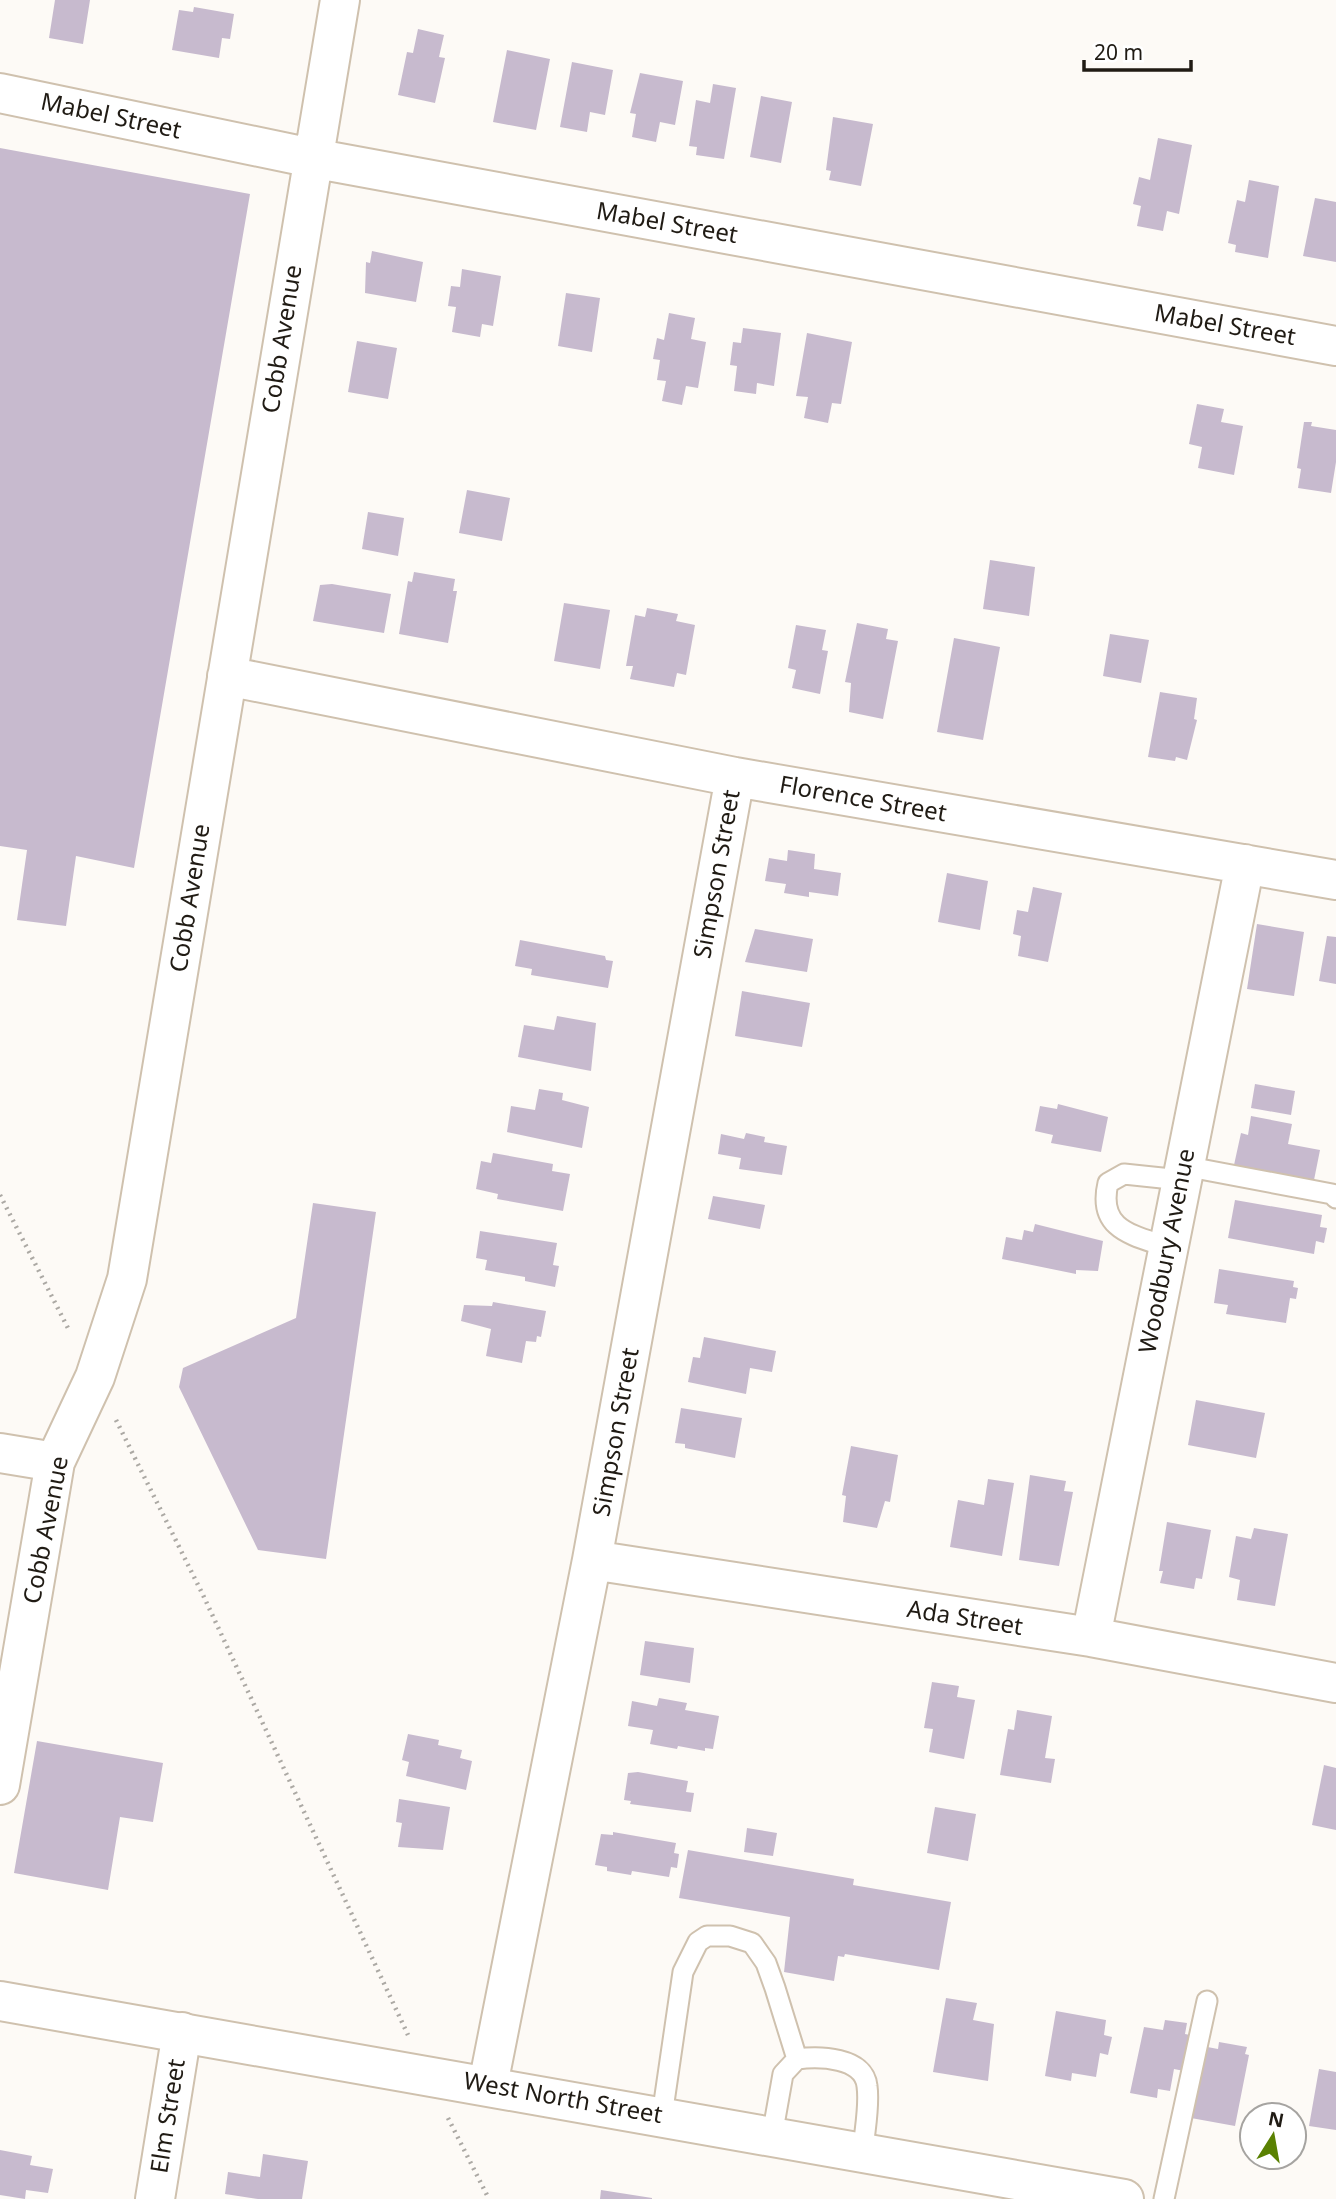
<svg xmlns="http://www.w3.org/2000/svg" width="1336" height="2199" font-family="'Noto Sans',sans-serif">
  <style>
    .building { fill: #c7bace }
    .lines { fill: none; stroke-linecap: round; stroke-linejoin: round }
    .service-casing { stroke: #cfc1ae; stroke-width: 23 }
    .minor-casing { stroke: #cfc1ae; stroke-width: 42 }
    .tertiary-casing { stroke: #cfc1ae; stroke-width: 42 }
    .path { stroke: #aca9a4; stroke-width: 4.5; stroke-dasharray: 2 5; stroke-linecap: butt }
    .service { stroke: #fff; stroke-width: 19 }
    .minor { stroke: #fff; stroke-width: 38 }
    .tertiary { stroke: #fff; stroke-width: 38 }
    .labels { text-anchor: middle; stroke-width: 7; stroke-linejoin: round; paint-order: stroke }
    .street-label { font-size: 24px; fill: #201b14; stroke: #fff }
  </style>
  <rect width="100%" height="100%" fill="#fdfaf6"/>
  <path class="building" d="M 55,0 L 90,0 L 83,44 L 49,38 Z
    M 194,7 L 234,14 L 230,39 L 222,38 L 219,58 L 172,50 L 179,10 L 193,12 Z
    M 418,29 L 444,35 L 439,57 L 445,58 L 435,103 L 398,95 L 407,52 L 413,53 Z
    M 507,50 L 550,59 L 536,130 L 493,122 Z
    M 572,62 L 613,70 L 605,115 L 590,112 L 587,132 L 560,127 Z
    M 640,73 L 683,81 L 675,125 L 660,122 L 656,142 L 632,137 L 636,114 L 630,113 Z
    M 713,84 L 736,88 L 724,159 L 696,155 L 697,147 L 689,146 L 696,100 L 710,103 Z
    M 761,96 L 792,102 L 781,163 L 750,157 Z
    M 833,117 L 873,124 L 861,186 L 829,180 L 831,171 L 826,170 Z
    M 1158,138 L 1192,145 L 1179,214 L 1167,211 L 1163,231 L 1137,226 L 1141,206 L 1133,204 L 1139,177 L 1150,180 Z
    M 0,148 L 250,194 L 134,868 L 76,856 L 66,926 L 17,920 L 27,850 L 0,846 Z
    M 1249,180 L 1279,186 L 1268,258 L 1235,252 L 1236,245 L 1228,243 L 1237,200 L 1245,202 Z
    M 1315,198 L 1336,202 L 1336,262 L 1303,256 Z
    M 372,251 L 423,262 L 416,302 L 365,293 L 366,262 L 370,263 Z
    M 462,269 L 501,276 L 493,326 L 482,324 L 480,337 L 452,332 L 456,307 L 448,306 L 451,286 L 460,287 Z
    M 566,293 L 600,298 L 592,352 L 558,346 Z
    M 669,313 L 695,318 L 691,339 L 706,342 L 698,388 L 686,386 L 682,405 L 662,401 L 666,381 L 657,380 L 660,360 L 653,359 L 657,338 L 664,340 Z
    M 743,328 L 781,333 L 774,386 L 757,383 L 756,394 L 734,391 L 737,366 L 730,365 L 733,342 L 741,343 Z
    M 807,333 L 852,342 L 841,404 L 832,403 L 828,423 L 804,418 L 808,397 L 796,396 Z
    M 357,341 L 397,348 L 388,399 L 348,392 Z
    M 1197,404 L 1224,409 L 1221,422 L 1243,426 L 1234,475 L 1198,468 L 1202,447 L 1189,444 Z
    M 1304,422 L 1312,422 L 1311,426 L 1336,430 L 1336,462 L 1331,493 L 1298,488 L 1301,469 L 1297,468 Z
    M 467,490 L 510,498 L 502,541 L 459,533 Z
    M 368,512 L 404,518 L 398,556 L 362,549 Z
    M 990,560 L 1035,567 L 1029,616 L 983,609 Z
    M 414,572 L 455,579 L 453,591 L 457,591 L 448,643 L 399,634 L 408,581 L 412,582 Z
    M 332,584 L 391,594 L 384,633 L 313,621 L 320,585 Z
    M 564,603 L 610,610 L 600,669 L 554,661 Z
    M 647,608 L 678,614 L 676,621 L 695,625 L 686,675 L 677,673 L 674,687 L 630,679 L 633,666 L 626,666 L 635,615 L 645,617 Z
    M 857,623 L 888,629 L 886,639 L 898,641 L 883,719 L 849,712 L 851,683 L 845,682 Z
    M 796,625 L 826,630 L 822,650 L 828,651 L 820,694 L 792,688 L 796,670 L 788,668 Z
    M 1110,634 L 1149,640 L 1141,683 L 1103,676 Z
    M 954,638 L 1000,647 L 983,740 L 937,732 Z
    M 1160,692 L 1197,698 L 1194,719 L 1197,720 L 1187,760 L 1176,757 L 1175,761 L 1148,757 Z
    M 788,850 L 815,854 L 814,869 L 841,873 L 838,896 L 809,892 L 809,897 L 784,893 L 786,884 L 765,881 L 769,858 L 787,861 Z
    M 947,873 L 988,881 L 980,930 L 938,922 Z
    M 1033,887 L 1062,893 L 1048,962 L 1018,956 L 1021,936 L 1013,934 L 1017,910 L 1028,912 Z
    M 1257,924 L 1304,932 L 1294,996 L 1247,989 Z
    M 755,929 L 813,939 L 807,972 L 745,962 Z
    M 1327,936 L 1336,937 L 1336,984 L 1319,981 Z
    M 520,940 L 605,956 L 606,960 L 613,961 L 608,988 L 531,975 L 532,969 L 515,966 Z
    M 742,991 L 810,1003 L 802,1047 L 735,1036 Z
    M 557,1016 L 596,1023 L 591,1071 L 518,1057 L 524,1025 L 554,1030 Z
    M 1255,1084 L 1295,1091 L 1291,1115 L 1251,1108 Z
    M 539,1089 L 563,1093 L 562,1100 L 589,1107 L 582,1148 L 507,1132 L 511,1106 L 535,1110 Z
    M 1058,1104 L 1108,1117 L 1101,1152 L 1051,1143 L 1053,1135 L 1035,1131 L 1040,1106 L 1057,1109 Z
    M 1251,1116 L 1292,1124 L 1288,1144 L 1320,1150 L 1314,1180 L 1234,1165 L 1241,1133 L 1248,1135 Z
    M 746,1133 L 765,1137 L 764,1142 L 787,1146 L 782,1175 L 739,1169 L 741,1158 L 718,1154 L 721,1134 L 744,1139 Z
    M 493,1153 L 553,1164 L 552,1171 L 570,1174 L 563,1211 L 497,1199 L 498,1194 L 476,1189 L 481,1161 L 491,1163 Z
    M 713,1196 L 765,1205 L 760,1229 L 708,1219 Z
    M 1235,1200 L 1322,1215 L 1320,1227 L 1327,1228 L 1324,1243 L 1316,1241 L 1314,1254 L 1228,1238 Z
    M 313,1203 L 376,1212 L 326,1559 L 258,1550 L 179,1387 L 183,1368 L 296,1318 Z
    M 1035,1224 L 1103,1241 L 1098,1271 L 1076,1270 L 1076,1274 L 1002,1259 L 1006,1237 L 1022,1240 L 1024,1230 L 1033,1232 Z
    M 480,1231 L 557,1243 L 553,1265 L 559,1266 L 555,1287 L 525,1281 L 525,1277 L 485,1270 L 487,1260 L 476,1258 Z
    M 1219,1269 L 1294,1281 L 1293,1287 L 1298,1288 L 1296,1299 L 1290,1298 L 1286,1323 L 1226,1314 L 1228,1305 L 1214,1303 Z
    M 493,1302 L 546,1311 L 541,1337 L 537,1336 L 536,1342 L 526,1341 L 522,1363 L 486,1356 L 491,1329 L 461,1321 L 464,1305 L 492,1306 Z
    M 704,1337 L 776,1351 L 772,1372 L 750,1368 L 746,1394 L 688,1382 L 693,1357 L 700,1358 Z
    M 1196,1400 L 1265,1413 L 1256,1458 L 1188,1445 Z
    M 681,1408 L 742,1418 L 735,1458 L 685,1448 L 685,1444 L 675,1443 Z
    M 851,1446 L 898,1455 L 890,1502 L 885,1501 L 877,1528 L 843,1522 L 846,1496 L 842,1495 Z
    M 1030,1475 L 1066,1481 L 1064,1491 L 1073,1492 L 1059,1566 L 1019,1560 Z
    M 988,1479 L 1014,1483 L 1002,1556 L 950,1547 L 958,1500 L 984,1505 Z
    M 1167,1522 L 1211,1530 L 1202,1579 L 1196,1578 L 1194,1589 L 1160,1583 L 1163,1571 L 1159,1571 Z
    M 1254,1528 L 1288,1534 L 1275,1606 L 1237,1600 L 1240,1580 L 1229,1577 L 1236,1536 L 1251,1539 Z
    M 645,1641 L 694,1648 L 690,1683 L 640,1675 Z
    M 932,1682 L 959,1686 L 957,1697 L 975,1700 L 964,1759 L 929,1752 L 933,1729 L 924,1728 Z
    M 659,1698 L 687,1703 L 685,1710 L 719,1716 L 713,1749 L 705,1748 L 705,1751 L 678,1746 L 677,1749 L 650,1744 L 653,1730 L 628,1726 L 632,1701 L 657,1706 Z
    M 1017,1710 L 1052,1716 L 1045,1758 L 1055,1759 L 1051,1783 L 1000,1775 L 1008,1729 L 1014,1730 Z
    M 408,1734 L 439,1740 L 438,1745 L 462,1750 L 460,1758 L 472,1761 L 466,1790 L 406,1776 L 409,1762 L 402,1760 Z
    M 37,1741 L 163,1763 L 153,1822 L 120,1817 L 108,1890 L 14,1873 Z
    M 1324,1765 L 1336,1768 L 1336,1830 L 1312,1825 Z
    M 638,1772 L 688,1781 L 686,1792 L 694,1793 L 691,1812 L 630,1804 L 631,1801 L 624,1800 L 628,1773 Z
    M 399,1799 L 450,1807 L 443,1850 L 398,1847 L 402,1823 L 396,1822 Z
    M 935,1807 L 976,1814 L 968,1861 L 927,1853 Z
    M 747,1828 L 777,1833 L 773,1856 L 744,1852 Z
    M 613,1832 L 676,1843 L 674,1853 L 679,1854 L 677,1868 L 671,1867 L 669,1877 L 632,1871 L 631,1875 L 607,1871 L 607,1867 L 595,1865 L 601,1834 L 613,1835 Z
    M 688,1850 L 854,1879 L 853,1885 L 951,1902 L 939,1970 L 845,1954 L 844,1957 L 838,1956 L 834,1981 L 784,1972 L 790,1917 L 679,1898 Z
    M 946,1998 L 977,2003 L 973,2020 L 994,2024 L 988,2081 L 933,2072 Z
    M 1056,2011 L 1106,2020 L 1104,2035 L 1112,2037 L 1108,2055 L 1100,2053 L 1096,2077 L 1072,2073 L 1071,2081 L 1045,2076 Z
    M 1165,2020 L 1187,2023 L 1185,2034 L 1190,2035 L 1184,2071 L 1174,2069 L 1170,2091 L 1158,2089 L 1157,2098 L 1130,2093 L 1144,2027 L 1163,2030 Z
    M 1219,2042 L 1247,2047 L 1245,2054 L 1249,2055 L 1235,2126 L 1191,2118 L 1202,2046 L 1218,2049 Z
    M 1319,2069 L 1336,2072 L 1336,2130 L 1309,2126 Z
    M 0,2150 L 32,2156 L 30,2165 L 53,2169 L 48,2193 L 26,2190 L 25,2199 L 0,2195 Z
    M 263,2154 L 308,2161 L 302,2199 L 258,2199 L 225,2194 L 228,2172 L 260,2177 Z
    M 601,2190 L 652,2198 L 652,2199 L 600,2199 Z"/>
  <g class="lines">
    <defs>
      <path id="service" d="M 1184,1166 L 1332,1194 L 1336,1198
        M 1167,1247 C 1133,1235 1097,1230 1108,1183 L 1124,1174 L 1181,1180
        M 662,2116 L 683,1972 L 698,1942 L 707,1936 L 730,1936 L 752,1943 L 766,1963 L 775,1988 L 797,2059
        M 772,2136 L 783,2074 L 797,2059 C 819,2056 864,2057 867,2086 C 870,2107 864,2132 863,2152
        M 1164,2199 L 1207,2001"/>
      <path id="minor" d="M 0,93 L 312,158 L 1336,346
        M 227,676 L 735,777 L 1336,880
        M 0,1453 L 55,1462
        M 592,1560 L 1091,1637 L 1336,1683
        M 1091,1637 L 1245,864
        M 0,1785 L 55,1462 L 95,1377 L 127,1279 L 340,0
        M 488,2085 L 592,1560 L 735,777
        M 155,2199 L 182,2032"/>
      <path id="tertiary" d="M 0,2001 L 1124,2199"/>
    </defs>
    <use href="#service" class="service-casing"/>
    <use href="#minor" class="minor-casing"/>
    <use href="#tertiary" class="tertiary-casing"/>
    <path class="path" d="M 0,1195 L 70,1332
      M 116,1420 L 203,1595 L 408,2035
      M 448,2118 L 489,2199"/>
    <use href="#service" class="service"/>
    <use href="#minor" class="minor"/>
    <use href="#tertiary" class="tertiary"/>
  </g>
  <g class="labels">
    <g class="street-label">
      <text transform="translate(111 116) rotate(12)" y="8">Mabel Street</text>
      <text transform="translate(667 223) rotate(10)" y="8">Mabel Street</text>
      <text transform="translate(1225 325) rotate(10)" y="8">Mabel Street</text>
      <text transform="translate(282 339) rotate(-81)" y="8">Cobb Avenue</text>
      <text transform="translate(863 799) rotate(10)" y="8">Florence Street</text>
      <text transform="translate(717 874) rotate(-80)" y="8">Simpson Street</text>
      <text transform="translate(190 898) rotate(-81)" y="8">Cobb Avenue</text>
      <text transform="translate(1167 1251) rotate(-79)" y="8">Woodbury Avenue</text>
      <text transform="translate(616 1432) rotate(-80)" y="8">Simpson Street</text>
      <text transform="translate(46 1530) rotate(-79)" y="8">Cobb Avenue</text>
      <text transform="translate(965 1618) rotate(9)" y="8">Ada Street</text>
      <text transform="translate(563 2098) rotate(10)" y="8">West North Street</text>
      <text transform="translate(168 2116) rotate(-81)" y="8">Elm Street</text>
    </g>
  </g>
  <g transform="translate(1273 2136) rotate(11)"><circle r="33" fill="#ffffff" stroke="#a6a4a1" stroke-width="2"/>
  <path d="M0-5L12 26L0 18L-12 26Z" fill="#5a8102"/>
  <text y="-10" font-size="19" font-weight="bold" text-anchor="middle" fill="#201b14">N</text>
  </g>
  <path d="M1084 60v10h107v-10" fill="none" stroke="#201b14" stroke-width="3.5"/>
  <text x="1094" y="60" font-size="21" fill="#201b14" stroke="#ffffff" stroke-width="5" paint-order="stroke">20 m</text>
</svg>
